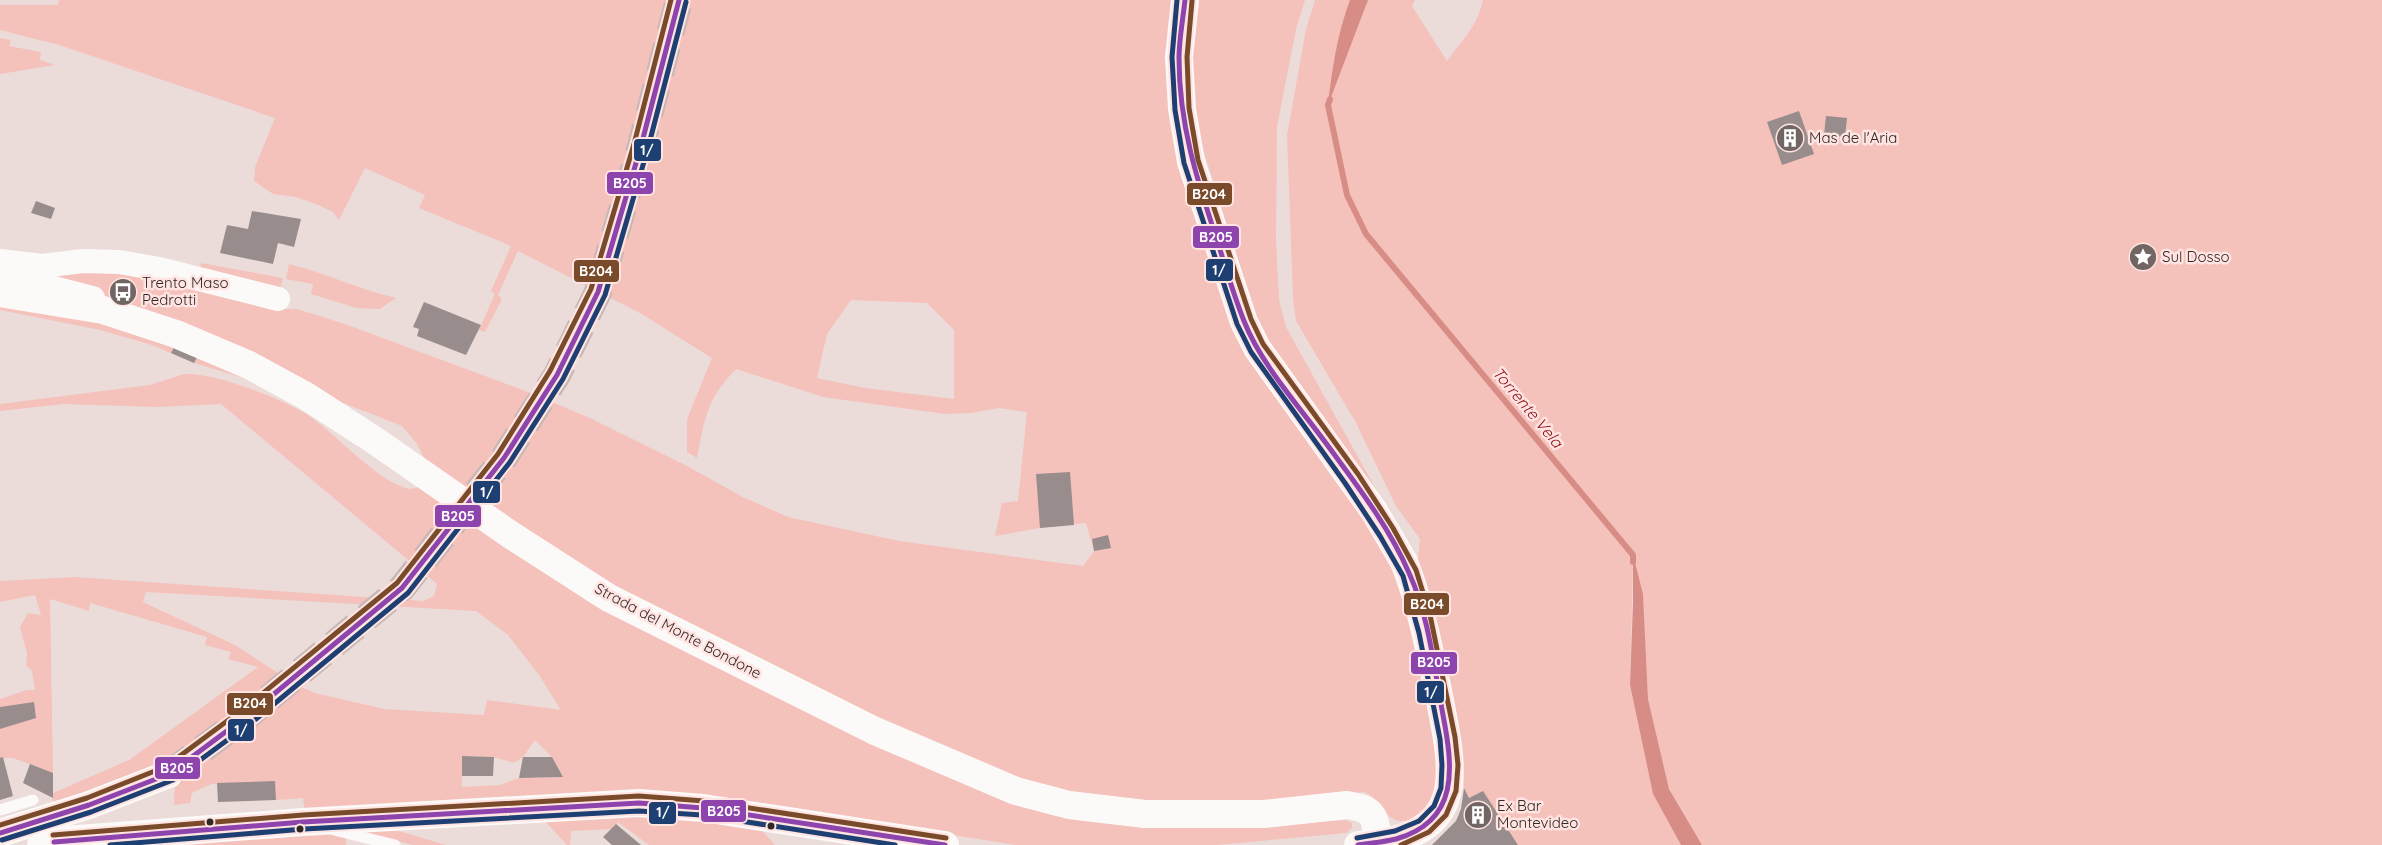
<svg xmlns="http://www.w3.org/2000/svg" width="2382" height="845" font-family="Quicksand,sans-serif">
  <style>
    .green { fill: #f5c1bb; fill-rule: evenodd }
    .water { fill: #d78c86 }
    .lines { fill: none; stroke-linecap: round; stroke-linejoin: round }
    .stream { stroke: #d78c86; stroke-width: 6 }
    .building { fill: #988d8c }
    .trunk-tunnel { stroke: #c6b8b6; stroke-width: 28; stroke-dasharray: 28 14; stroke-linecap: butt }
    .service { stroke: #fcfaf9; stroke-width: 11 }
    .minor { stroke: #fcfaf9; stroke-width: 24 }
    .tertiary { stroke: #fcfaf9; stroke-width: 28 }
    .primary { stroke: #fcfaf9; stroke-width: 28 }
    .trunk { stroke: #fcfaf9; stroke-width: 28 }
    .bus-1-casing { stroke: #ffe4e1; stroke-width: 9 }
    .bus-2-casing { stroke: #ffe4e1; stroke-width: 9 }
    .bus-3-casing { stroke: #ffe4e1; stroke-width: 9 }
    .bus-1 { stroke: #8e44ad; stroke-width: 5 }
    .bus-2 { stroke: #1d3f72; stroke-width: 5 }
    .bus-3 { stroke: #7a4b2a; stroke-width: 5 }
    .bus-dot { fill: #312726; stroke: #ffe4e1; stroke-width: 2 }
    .labels { text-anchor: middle; stroke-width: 5; stroke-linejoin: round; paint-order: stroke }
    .poi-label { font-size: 15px; fill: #312726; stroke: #ffe4e1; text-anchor: start }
    .street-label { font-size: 15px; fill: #312726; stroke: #ffe4e1 }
    .water-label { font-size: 16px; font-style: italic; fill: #8e1017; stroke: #ffe4e1 }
    .line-badge { stroke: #ffe4e1; stroke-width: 2 }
    .badge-label { font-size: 14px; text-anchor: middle; font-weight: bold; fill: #fff }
  </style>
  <rect width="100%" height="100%" fill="#ebdcda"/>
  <path class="green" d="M 59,0 L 1176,0 L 1187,180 L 1191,207 L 1219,279 L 1308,432 L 1405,584 L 1441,772 C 1438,780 1437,791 1434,799 C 1428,812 1405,828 1392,818 C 1380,810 1378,797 1364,792 L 1277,802 L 1108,801 L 1018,779 L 943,750 L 778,672 L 569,562 L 424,458 L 417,444 L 402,426 L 0,268 L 123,265 L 279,309 L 297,309 L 345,324 L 528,392 L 590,418 L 687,466 L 743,497 L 788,517 L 899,541 L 1083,566 L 1094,551 L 1086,523 L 1040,528 L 995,536 L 1002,503 L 1018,501 L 1027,412 L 999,408 L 971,413 L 945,414 L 823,397 L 736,369 C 706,400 705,418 697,458 L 687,452 L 687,419 L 712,358 L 640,313 L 518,251 L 498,295 L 502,299 L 485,332 L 479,330 L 495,294 L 491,291 L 511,246 L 419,208 L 425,195 L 365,168 L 339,220 L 333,212 L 318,205 L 296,197 L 273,194 L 254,181 L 255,167 L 275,118 L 59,45 L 0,30 L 0,5 L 58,5 ZM 851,300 L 927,303 L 954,330 L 954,399 L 865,388 L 817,378 L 827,334 Z
    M 1198,0 L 1305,0 L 1296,29 L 1277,127 L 1276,240 L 1279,300 L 1286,327 L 1388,511 L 1274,351 L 1258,324 L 1198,133 L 1193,90 L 1193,52 Z
    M 1315,0 L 1415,0 L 1412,6 L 1447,61 C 1464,37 1476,29 1483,0 L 2382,0 L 2382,845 L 1702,845 L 1669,789 L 1648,699 L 1643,594 L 1633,558 L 1630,685 L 1653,794 L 1681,845 L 1518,845 L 1483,792 L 1469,798 L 1464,788 L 1461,748 L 1417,567 L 1420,539 L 1396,506 L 1355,421 L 1296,321 L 1293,298 L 1287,135 L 1306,29 Z
    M 0,38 L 11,40 L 9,46 L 41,52 L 40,60 L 55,65 L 0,74 Z
    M 201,263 L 283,278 L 279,292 L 199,276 Z
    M 289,264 C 326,273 360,290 396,298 L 380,309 L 356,308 L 311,294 L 313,284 L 286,279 Z
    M 0,302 L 109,318 L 267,385 L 194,363 L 152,345 L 100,330 L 0,310 Z
    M 184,374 C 216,373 278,397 306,414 C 334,431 379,484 410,489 C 413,489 418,487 421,486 L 587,601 L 732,674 L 935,766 L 1238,828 L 1345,820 L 1352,823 L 1352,828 L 1346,833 L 1217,845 L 1016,845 L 698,795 L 305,813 L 303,798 L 276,800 L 274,781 L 211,784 L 192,793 L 190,803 L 174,805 L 175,784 L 53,806 L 53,793 L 129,760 L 258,667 L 228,659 L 231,652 L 205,645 L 207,637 L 90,603 L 89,611 L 50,599 L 53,773 L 13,758 L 0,758 L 0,699 L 27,690 L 35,690 L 32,671 L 26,665 L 27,653 L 20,627 L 28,613 L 41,615 L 35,595 L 0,602 L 0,581 L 74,577 L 423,601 L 434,596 L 437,584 L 221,404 L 157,407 L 63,404 L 0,411 L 0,404 L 150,385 ZM 146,592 L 476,611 L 508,635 L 539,675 L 561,710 L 487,700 L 484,715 L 384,709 L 315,693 L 295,684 L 235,645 L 143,602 ZM 535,740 L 552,757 L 563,777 L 519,778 L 500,785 L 462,787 L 462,756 L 493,757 L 514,763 L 523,757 Z
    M 627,812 L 760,828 L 775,845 L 649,845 L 618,822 L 612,829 L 571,831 L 570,845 L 567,845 L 541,817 Z
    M 385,827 L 446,845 L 413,845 L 351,829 Z
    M 323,832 L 346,838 L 346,845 L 145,845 Z"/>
  <path class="water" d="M 1350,0 L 1368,0 L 1328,105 C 1332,69 1337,35 1350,0 Z
    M 1633,555 L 1643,594 L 1648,699 L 1669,789 L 1702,845 L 1681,845 L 1653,794 L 1630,685 L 1633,603 Z"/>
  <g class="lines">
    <path class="stream" d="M 1330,99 L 1328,105 L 1347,195 L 1366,234 L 1633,555 L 1633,562"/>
  </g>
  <path class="building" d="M 1799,111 L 1814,154 L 1782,165 L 1767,122 Z
    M 1826,116 L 1847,118 L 1845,137 L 1824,135 Z
    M 36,201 L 55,208 L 51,219 L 31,213 Z
    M 252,211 L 301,219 L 294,247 L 278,243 L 273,264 L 220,253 L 227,225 L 248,229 Z
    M 424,302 L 481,325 L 466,355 L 417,336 L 419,329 L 413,327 Z
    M 176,343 L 199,353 L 194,363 L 171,353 Z
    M 1070,472 L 1074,525 L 1040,528 L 1036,474 Z
    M 1108,535 L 1111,548 L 1094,551 L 1092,539 Z
    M 34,702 L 36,718 L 0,729 L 0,707 Z
    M 462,756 L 494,757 L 493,776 L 462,776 Z
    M 3,757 L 13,796 L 0,800 L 0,758 Z
    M 523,757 L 552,757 L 563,777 L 519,778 Z
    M 30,764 L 53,773 L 53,798 L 23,783 Z
    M 275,781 L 276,800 L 218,802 L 217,783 Z
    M 1464,788 L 1469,798 L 1483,791 L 1518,845 L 1432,845 L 1456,821 L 1461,809 Z
    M 616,824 L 641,845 L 612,845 L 603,837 Z"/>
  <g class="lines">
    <path class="trunk-tunnel" d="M 169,774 L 251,713 L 402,588 L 504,458 L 557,375 L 598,292 L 641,146 L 679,0"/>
    <path class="service" d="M 0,810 L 33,800
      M 334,830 L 395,845"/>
    <path class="minor" d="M 0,261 L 42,266 L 83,261 L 119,262 L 159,269 L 278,299
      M 0,274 L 93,298"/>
    <path class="tertiary" d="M 0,293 L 103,310 L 176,334 L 249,365 L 306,396 L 374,440 L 511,535 L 609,598 L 875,731 L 1016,791 L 1069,805 L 1145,814 L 1264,814 L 1347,805 C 1375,809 1376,817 1377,844"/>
    <path class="primary" d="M 41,845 L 65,840 L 303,822 L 639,803 L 703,808 L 945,845
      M 1358,845 C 1473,837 1454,772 1437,686 C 1428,644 1420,602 1404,562"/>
    <path class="trunk" d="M 1185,0 L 1179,57 L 1182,109 L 1191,162 L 1244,322 L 1257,348 L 1374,511 L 1404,562
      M 0,833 L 89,805 L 169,774"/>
    <defs>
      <path id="bus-1" d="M 1185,0 C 1183,19 1179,39 1179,58 C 1179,125 1197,180 1218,243 C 1226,269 1234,296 1244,321 C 1261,365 1303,411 1331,450 C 1359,488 1390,529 1409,573 C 1429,616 1434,668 1443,715 C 1453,767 1460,821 1396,839 C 1384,842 1371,843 1358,845
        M 0,833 L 89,805 L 169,774 L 251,713 L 402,588 L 504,458 L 557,375 L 598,292 L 641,146 L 679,0
        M 54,842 L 303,822 L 639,803 L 703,808 L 945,845"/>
      <path id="bus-2" d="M 1177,0 L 1172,57 L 1175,110 L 1184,163 L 1237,324 L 1251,352 L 1345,483 L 1380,536 L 1403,576 L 1419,633 L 1440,739 L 1442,765 L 1441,788 L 1434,806 L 1419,821 L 1395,831 L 1357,838
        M 2,840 L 91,812 L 173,780 L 256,719 L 408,593 L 510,462 L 563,379 L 605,295 L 648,148 L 686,2
        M 110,845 L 304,829 L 639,811 L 702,815 L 895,845"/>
      <path id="bus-3" d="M 1192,1 L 1187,57 L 1189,108 L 1198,160 L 1251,319 L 1263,344 L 1358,474 L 1393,528 L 1416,570 L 1430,615 L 1455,737 L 1458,765 L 1456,791 L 1446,815 L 1429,832 L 1401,845
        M 0,825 L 87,798 L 165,767 L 246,707 L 397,583 L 498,454 L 550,371 L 591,289 L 634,144 L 671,0
        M 53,835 L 303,815 L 639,796 L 704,801 L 946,838"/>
    </defs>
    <use href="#bus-1" class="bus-1-casing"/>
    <use href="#bus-2" class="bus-2-casing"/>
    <use href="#bus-3" class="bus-3-casing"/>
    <use href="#bus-1" class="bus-1"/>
    <use href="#bus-2" class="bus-2"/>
    <use href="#bus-3" class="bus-3"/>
  </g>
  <defs>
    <symbol id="building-disc" viewBox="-11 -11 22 22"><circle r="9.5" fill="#726665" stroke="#ffe4e1"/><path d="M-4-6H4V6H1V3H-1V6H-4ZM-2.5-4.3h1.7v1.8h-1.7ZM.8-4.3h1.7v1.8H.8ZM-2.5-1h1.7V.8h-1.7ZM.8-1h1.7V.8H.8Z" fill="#fff"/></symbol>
    <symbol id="sight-disc" viewBox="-11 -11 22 22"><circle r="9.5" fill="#726665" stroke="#ffe4e1"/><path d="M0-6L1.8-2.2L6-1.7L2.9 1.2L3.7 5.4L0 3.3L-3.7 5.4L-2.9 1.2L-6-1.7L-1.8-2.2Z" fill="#fff"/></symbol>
    <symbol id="bus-disc" viewBox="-11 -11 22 22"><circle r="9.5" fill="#726665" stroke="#ffe4e1"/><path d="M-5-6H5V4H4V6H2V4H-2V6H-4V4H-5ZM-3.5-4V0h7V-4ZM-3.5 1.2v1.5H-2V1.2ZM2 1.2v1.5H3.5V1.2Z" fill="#fff"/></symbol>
  </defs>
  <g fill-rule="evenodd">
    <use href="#building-disc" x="1774" y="122" width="32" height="32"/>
    <use href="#sight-disc" x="2127" y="241" width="32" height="32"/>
    <use href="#bus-disc" x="107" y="276" width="32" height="32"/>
    <use href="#building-disc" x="1462" y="799" width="32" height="32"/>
  </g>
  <g class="bus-dot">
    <circle cx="210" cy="822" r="4.5"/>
    <circle cx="771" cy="826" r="4.5"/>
    <circle cx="300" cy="829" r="4.5"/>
  </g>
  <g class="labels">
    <g class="poi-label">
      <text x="1809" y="143">Mas de l'Aria</text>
      <text x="2162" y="262">Sul Dosso</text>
      <text x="142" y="288">Trento Maso<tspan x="142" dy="17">Pedrotti</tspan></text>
      <text x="1497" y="811">Ex Bar<tspan x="1497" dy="17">Montevideo</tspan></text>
    </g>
    <g class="street-label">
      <text transform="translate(678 631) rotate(28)" y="5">Strada del Monte Bondone</text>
    </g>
    <g class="water-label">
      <text transform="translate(1528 407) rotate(50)" y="6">Torrente Vela</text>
    </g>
  </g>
  <g class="line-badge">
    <rect x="633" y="138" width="29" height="24" rx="5" fill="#1d3f72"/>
    <rect x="606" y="171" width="48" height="24" rx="5" fill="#8e44ad"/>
    <rect x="1186" y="182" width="47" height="24" rx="5" fill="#7a4b2a"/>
    <rect x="1192" y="225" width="48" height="24" rx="5" fill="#8e44ad"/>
    <rect x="1205" y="258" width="29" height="24" rx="5" fill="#1d3f72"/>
    <rect x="573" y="259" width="47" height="24" rx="5" fill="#7a4b2a"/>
    <rect x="472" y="480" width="29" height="24" rx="5" fill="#1d3f72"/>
    <rect x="434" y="504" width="48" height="24" rx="5" fill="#8e44ad"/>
    <rect x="1403" y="592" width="47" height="24" rx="5" fill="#7a4b2a"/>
    <rect x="1410" y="651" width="48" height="24" rx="5" fill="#8e44ad"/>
    <rect x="1416" y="680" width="29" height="24" rx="5" fill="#1d3f72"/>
    <rect x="226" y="692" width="48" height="24" rx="5" fill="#7a4b2a"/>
    <rect x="227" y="718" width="28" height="24" rx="5" fill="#1d3f72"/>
    <rect x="154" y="756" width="47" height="24" rx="5" fill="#8e44ad"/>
    <rect x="700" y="799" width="47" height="24" rx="5" fill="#8e44ad"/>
    <rect x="648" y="801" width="29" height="24" rx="5" fill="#1d3f72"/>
  </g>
  <g class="badge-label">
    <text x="647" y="155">1/</text>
    <text x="630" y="188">B205</text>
    <text x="1209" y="199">B204</text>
    <text x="1216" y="242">B205</text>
    <text x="1219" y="275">1/</text>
    <text x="596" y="276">B204</text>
    <text x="487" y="497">1/</text>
    <text x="458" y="521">B205</text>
    <text x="1427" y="609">B204</text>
    <text x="1434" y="667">B205</text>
    <text x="1431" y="697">1/</text>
    <text x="250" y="708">B204</text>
    <text x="241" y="735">1/</text>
    <text x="177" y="773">B205</text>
    <text x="724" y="816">B205</text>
    <text x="663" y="817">1/</text>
  </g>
</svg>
